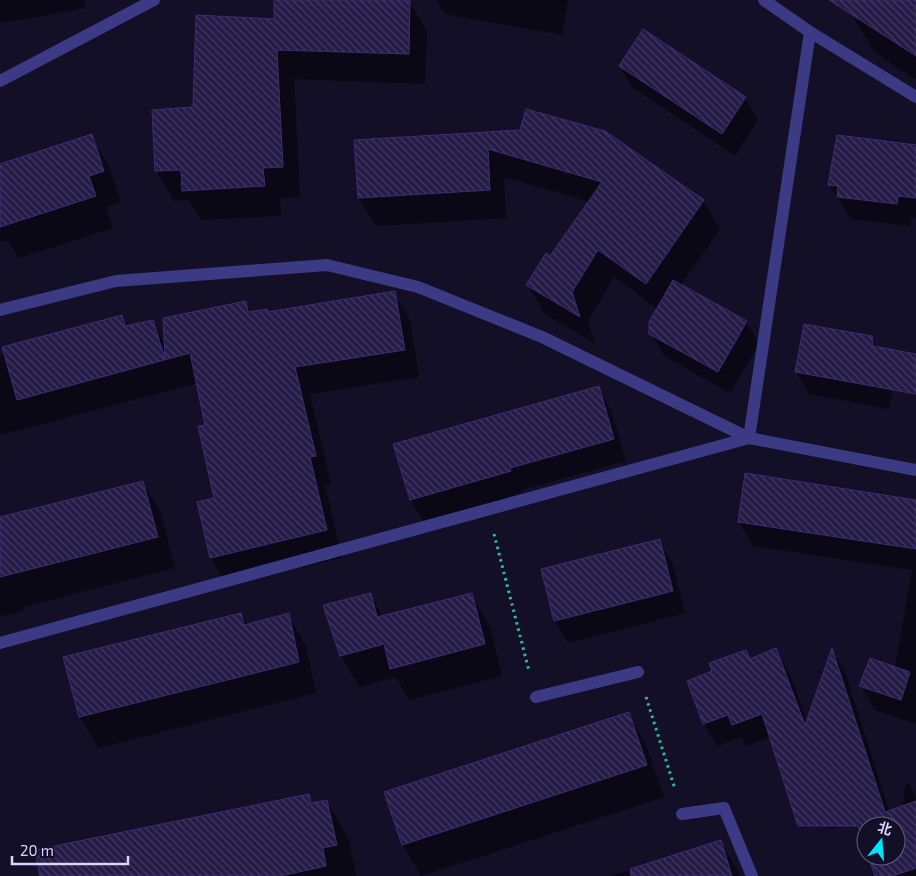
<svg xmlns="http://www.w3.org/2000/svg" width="916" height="876" font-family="'Exo 2','Noto Sans SC',sans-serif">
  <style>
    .shadow { fill: #0007 }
    .building { fill: url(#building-back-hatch); stroke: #3b2d73 }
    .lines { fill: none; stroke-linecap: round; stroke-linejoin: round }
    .path { stroke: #2fb8b0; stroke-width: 3; stroke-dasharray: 2.5 4; stroke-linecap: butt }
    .minor { stroke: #3d3a85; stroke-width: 12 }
  </style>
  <defs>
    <pattern id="building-back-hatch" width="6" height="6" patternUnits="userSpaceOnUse" patternTransform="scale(1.25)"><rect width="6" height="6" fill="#241b47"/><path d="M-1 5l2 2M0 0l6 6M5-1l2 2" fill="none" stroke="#433b63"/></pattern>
  </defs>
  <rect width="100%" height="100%" fill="#130f26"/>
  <path class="shadow" d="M 0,0 L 84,0 L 86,8 L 2,23 L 0,19 Z
    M 276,0 L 410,2 L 427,32 L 425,84 L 294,79 L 300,197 L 280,198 L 281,216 L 201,220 L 189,200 L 174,201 L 157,171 L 194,108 L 275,20 Z
    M 437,0 L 568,0 L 562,35 L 445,14 Z
    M 850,0 L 916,0 L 916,80 L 874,52 L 851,13 Z
    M 620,66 L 745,98 L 758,120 L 735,156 L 633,88 Z
    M 520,131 L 703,201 L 720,229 L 681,285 L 746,322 L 759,344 L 730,393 L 664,356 L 651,334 L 658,309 L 614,277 L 588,321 L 595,344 L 544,313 L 528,285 L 551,257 L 590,202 L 504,177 L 506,218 L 376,226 L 359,198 Z
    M 91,136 L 109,167 L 121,202 L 106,207 L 113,228 L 19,258 L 8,240 L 0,242 L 0,166 Z
    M 916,146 L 916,218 L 911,218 L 910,226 L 851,219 L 829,185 Z
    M 394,293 L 410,320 L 419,377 L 310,394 L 331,484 L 325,485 L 342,558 L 226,584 L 211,557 L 216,499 L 206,426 L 198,383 L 0,435 L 0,356 L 121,316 L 127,326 L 152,321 L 166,346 L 245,302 L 251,313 L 266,310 L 268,313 Z
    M 871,338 L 896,371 L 889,409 L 809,394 L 796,372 Z
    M 598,388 L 611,410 L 626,461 L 522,490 L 522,493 L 424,522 L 411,500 L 395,445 Z
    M 143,482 L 161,514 L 175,568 L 23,607 L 24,611 L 0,617 L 0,518 Z
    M 916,507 L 916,724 L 875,710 L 861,686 L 895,668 L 912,570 L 753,546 L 739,522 Z
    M 659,540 L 672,562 L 685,613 L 568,643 L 555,621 Z
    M 370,594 L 383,617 L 471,595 L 490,626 L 502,676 L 409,700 L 396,677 L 359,687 L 341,655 Z
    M 240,614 L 247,625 L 288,615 L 306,646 L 316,693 L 98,748 L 80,717 L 65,658 Z
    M 776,650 L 789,672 L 808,723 L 833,651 L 845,672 L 894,826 L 866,826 L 866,846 L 857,821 L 831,829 L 770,737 L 746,746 L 741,737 L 717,746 L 704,723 L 714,672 L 746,651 L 751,660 Z
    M 628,713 L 646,745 L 664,797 L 421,876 L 403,845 Z
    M 907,781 L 916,797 L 916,876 L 878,876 L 869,856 L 896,856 L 896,831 Z
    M 308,796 L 313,804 L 327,801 L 349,840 L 356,876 L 42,876 Z
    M 721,842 L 740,876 L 610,876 Z"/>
  <path class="building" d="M 274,0 L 410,0 L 409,54 L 277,50 L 283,167 L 263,168 L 265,186 L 182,191 L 181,170 L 155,171 L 152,110 L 193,107 L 196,15 L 274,19 Z
    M 829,0 L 916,0 L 916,56 Z
    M 643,29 L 746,97 L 722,134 L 619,66 Z
    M 526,109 L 605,131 L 704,200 L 646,284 L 598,250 L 572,292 L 580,317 L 526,285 L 546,253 L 550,256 L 602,182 L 488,149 L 490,190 L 358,198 L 354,140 L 520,130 Z
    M 92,134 L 104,171 L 89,176 L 96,196 L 0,227 L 0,164 Z
    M 837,135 L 916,145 L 916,198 L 898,196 L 897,204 L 837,197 L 838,186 L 828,185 Z
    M 673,280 L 747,321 L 718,372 L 649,334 L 649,322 Z
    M 395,291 L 405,350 L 295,367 L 316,456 L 310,457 L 327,530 L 210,558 L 197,502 L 214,498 L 198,426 L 205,425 L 190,353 L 17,400 L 2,347 L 122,315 L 125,326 L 153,320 L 165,359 L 163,318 L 246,301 L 248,312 L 267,309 L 267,312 Z
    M 804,324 L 872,336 L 873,346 L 916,354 L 916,394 L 795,372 Z
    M 599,386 L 614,439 L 510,468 L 511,471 L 410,500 L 393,444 Z
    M 745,473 L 916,500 L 916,549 L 738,522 Z
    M 143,481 L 158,537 L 0,577 L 0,517 Z
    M 660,539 L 673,591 L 554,621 L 541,569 Z
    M 371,593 L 377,617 L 472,593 L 485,644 L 390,669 L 384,644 L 340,656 L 323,605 Z
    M 241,613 L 244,625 L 289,613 L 299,662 L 79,717 L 63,657 Z
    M 776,648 L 805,725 L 832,648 L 885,812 L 916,801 L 916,868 L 893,876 L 875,876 L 868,856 L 896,856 L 896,826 L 866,826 L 866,850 L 858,826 L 798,826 L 762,714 L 732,725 L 728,715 L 703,724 L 687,681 L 712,671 L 709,663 L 746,650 L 750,659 Z
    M 870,658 L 910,672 L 901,700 L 859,686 Z
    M 629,712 L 647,765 L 402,845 L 384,792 Z
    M 309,794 L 311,803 L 327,800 L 337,845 L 323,848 L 326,866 L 280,876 L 40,876 L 35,850 Z
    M 721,840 L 732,876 L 631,876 L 630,869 Z"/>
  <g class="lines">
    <path class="path" d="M 494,534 L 529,671
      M 646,697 L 675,789"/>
    <path class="minor" d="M 764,0 L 810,32
      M 0,81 L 154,0
      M 0,310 L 116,281 L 327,265 L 418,287 L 542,337 L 749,438 L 810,32 L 916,97
      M 0,643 L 749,438 L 916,470
      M 536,697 L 638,672
      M 682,814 L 724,808 L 752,876"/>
  </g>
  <g transform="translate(881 841) rotate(17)"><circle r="24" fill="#130f26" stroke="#625e7d"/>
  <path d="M0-4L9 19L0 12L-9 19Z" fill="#00e5ff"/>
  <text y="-8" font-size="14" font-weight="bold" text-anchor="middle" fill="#d9d4ff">北</text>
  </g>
  <path d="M12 856v8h116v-8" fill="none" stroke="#d9d4ff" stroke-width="2.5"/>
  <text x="20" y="856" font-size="15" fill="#d9d4ff" stroke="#130f26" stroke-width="4" paint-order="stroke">20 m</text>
</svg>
